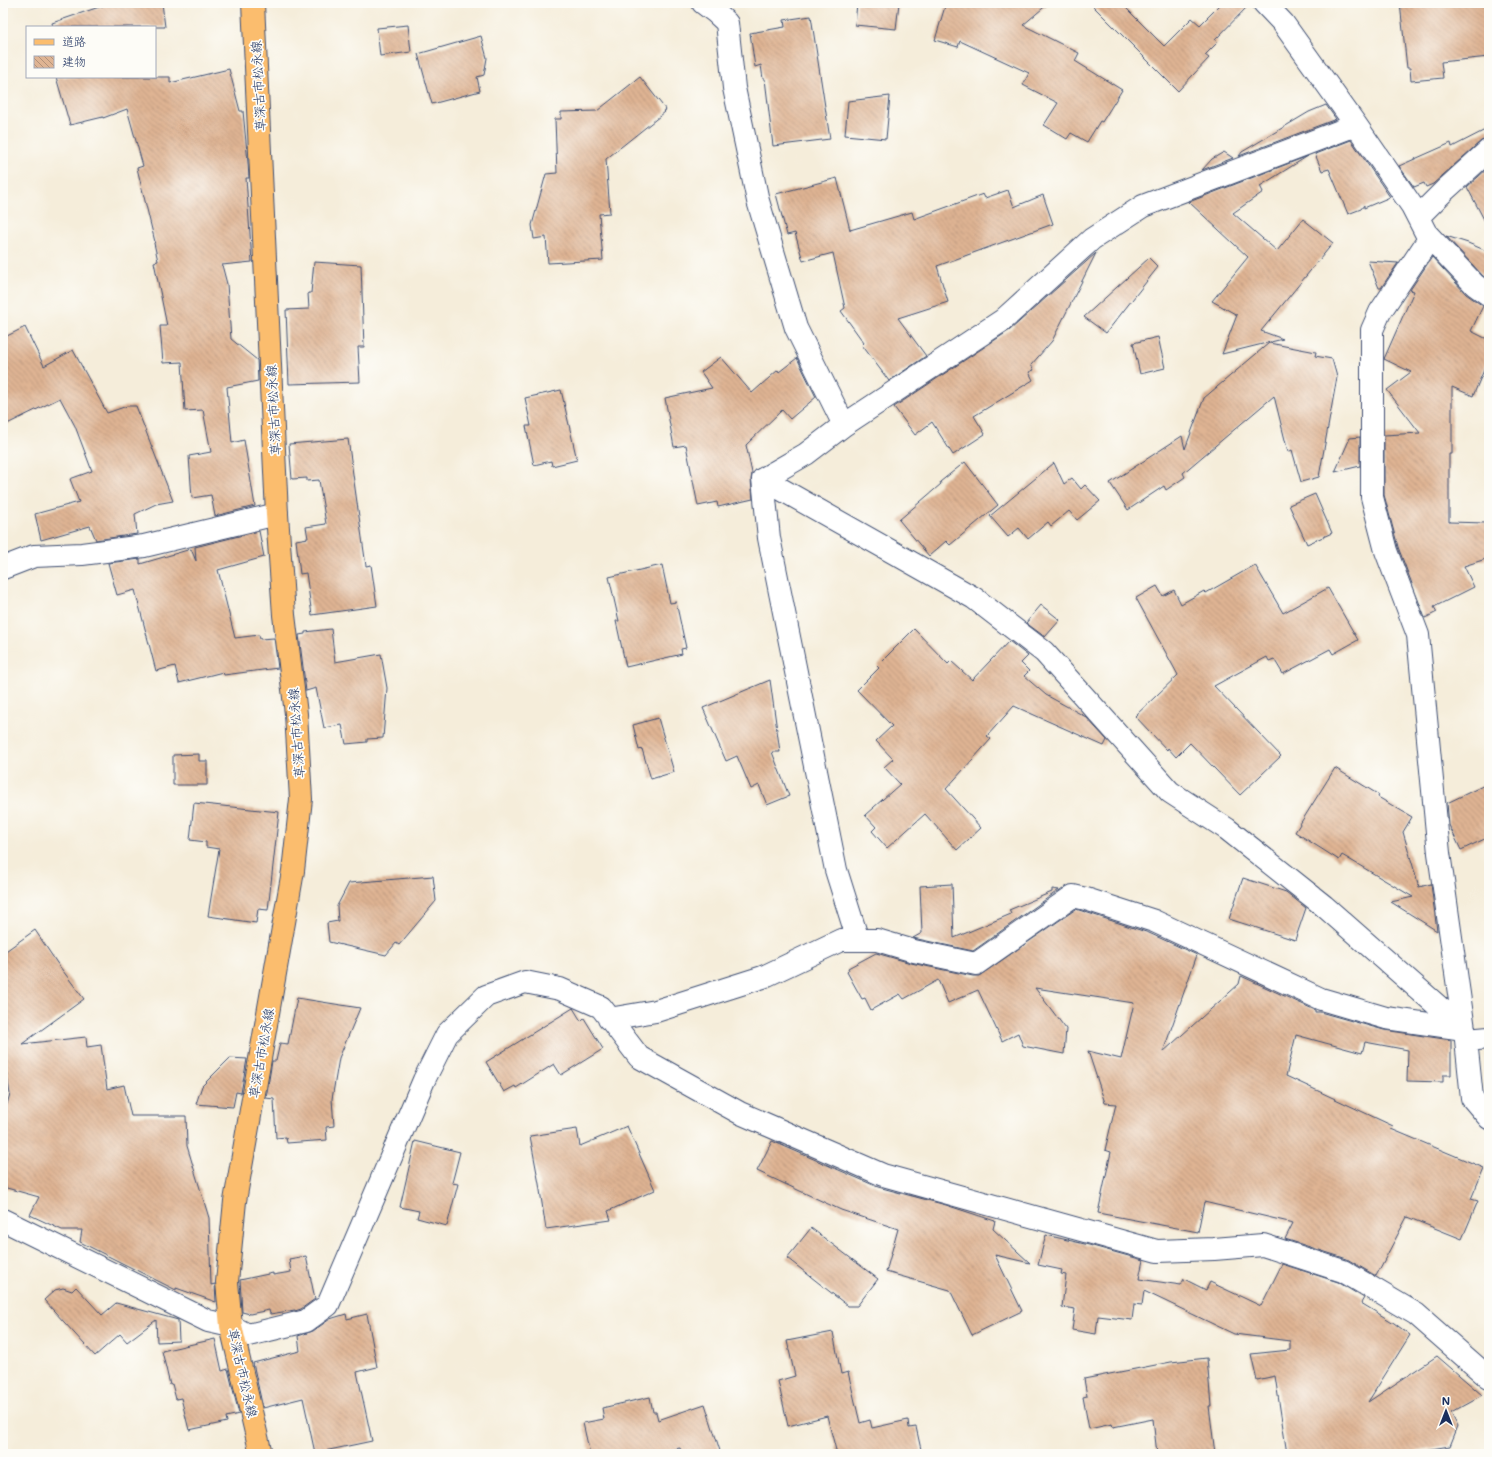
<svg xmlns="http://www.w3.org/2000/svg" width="1492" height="1457" font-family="Mali,'Klee One',sans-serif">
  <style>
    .building { fill: url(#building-back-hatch) }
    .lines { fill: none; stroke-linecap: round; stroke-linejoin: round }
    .minor-casing { stroke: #3c4c71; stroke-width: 24 }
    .major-casing { stroke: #3c4c71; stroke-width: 24 }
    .minor { stroke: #fff; stroke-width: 22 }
    .major { stroke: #fbbd6e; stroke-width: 22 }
    .labels { text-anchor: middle; stroke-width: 3.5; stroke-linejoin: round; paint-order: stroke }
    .street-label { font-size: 13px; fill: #1b2f5e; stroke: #fdfcf7 }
  </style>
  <defs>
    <pattern id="building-back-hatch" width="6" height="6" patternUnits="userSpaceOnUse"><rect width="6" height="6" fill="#dfb493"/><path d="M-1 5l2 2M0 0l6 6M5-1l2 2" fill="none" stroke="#b4937b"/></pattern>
  </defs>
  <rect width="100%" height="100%" fill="#fdfcf7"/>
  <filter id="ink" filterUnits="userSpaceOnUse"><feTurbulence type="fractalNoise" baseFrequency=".025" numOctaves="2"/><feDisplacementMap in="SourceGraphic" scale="8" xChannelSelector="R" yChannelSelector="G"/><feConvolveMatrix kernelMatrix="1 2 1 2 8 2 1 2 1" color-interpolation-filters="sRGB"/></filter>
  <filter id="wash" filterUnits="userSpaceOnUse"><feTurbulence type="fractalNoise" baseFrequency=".012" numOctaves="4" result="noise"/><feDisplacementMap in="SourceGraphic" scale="16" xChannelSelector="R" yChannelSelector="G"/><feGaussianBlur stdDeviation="0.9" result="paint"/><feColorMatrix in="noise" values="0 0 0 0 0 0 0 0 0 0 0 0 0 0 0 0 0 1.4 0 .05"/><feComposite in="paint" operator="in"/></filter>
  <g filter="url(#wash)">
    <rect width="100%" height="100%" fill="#f5edda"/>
    <g id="blocks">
      <path class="building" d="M 112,3 L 162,3 L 165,27 L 53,27 L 52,23 L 105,5 L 112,4 Z
        M 857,3 L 899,3 L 896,29 L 855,25 Z
        M 946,3 L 1049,3 L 1023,25 L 1079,53 L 1075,61 L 1122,90 L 1102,122 L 1100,121 L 1087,142 L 1071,133 L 1067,139 L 1044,125 L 1058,103 L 1023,85 L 1029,73 L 960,41 L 958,47 L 935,40 Z
        M 1090,3 L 1121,3 L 1164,46 L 1192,18 L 1200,25 L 1222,3 L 1243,3 L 1247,7 L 1215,40 L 1218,42 L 1205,55 L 1209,58 L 1178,91 Z
        M 1400,3 L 1489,3 L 1489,57 L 1441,62 L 1443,78 L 1411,81 L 1410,68 L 1407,68 Z
        M 811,16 L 830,139 L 773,146 L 765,79 L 763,79 L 761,65 L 755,67 L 750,33 L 785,27 L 784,20 Z
        M 408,25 L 411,52 L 380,56 L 377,28 Z
        M 481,36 L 487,58 L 484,75 L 477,77 L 480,91 L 432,104 L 418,54 Z
        M 229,69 L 240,111 L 243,111 L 248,163 L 249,178 L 246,178 L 252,262 L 222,265 L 227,284 L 231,339 L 257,360 L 258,381 L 227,387 L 232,443 L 244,440 L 255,506 L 215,516 L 211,495 L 192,498 L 189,456 L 211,452 L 203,410 L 185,411 L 182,362 L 163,363 L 160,326 L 167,326 L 154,262 L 158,261 L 154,243 L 155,242 L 137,168 L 143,166 L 127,109 L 103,118 L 103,117 L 70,125 L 56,77 L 170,77 L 170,83 Z
        M 640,77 L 666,110 L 664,111 L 665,112 L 606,159 L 610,213 L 599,214 L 603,260 L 548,263 L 546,237 L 534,239 L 532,225 L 546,174 L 557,173 L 555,119 L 561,119 L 561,112 L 597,111 Z
        M 890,96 L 886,139 L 845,135 L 848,101 Z
        M 1326,105 L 1336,119 L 1239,156 L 1242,152 L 1309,112 Z
        M 1489,128 L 1489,138 L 1481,141 L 1433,184 L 1426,187 L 1424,183 L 1414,187 L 1399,166 L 1451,143 L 1452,147 Z
        M 1351,140 L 1390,197 L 1364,208 L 1364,205 L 1361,209 L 1348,214 L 1329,169 L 1322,171 L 1315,154 Z
        M 1224,152 L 1233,158 L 1202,170 L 1212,159 Z
        M 1308,156 L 1260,186 L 1263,192 L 1233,213 L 1277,251 L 1303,219 L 1333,243 L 1261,331 L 1283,339 L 1222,354 L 1237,315 L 1212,301 L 1248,257 L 1189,202 Z
        M 1489,167 L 1489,229 L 1467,187 Z
        M 837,178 L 850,230 L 912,212 L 914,219 L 983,194 L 985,198 L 1008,190 L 1014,207 L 1043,195 L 1053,224 L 937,266 L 948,302 L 898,318 L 926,356 L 889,381 L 862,345 L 864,343 L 841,311 L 845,308 L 833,253 L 803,261 L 795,233 L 787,235 L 776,194 Z
        M 1446,236 L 1468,243 L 1489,252 L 1489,280 L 1483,276 Z
        M 1096,253 L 1052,341 L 1031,365 L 1034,370 L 1029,372 L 1033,380 L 974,416 L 985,434 L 953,455 L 932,422 L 915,435 L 894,407 L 1010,330 Z
        M 1432,257 L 1466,294 L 1483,306 L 1471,331 L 1489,340 L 1489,358 L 1473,396 L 1452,387 L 1452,454 L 1449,454 L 1449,522 L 1486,523 L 1489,535 L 1489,558 L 1464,566 L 1474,587 L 1434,607 L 1437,612 L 1425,618 L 1398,547 L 1384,495 L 1384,435 L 1420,433 L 1387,390 L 1411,372 L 1384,359 L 1414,291 L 1410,290 Z
        M 1149,258 L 1158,267 L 1106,333 L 1084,317 Z
        M 1368,261 L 1398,263 L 1381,288 L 1379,288 Z
        M 314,262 L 361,265 L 364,347 L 358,347 L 360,382 L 289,384 L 286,310 L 309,309 L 308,293 L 311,293 Z
        M 25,327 L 44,366 L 73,350 L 107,413 L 127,406 L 136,406 L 173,501 L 156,504 L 135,514 L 137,534 L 96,540 L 90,526 L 41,540 L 35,514 L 79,502 L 70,479 L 92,471 L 75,426 L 60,398 L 3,426 L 3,338 Z
        M 1158,337 L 1165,368 L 1140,374 L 1133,343 Z
        M 1269,343 L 1316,352 L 1315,356 L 1332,359 L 1337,377 L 1319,477 L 1301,482 L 1292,450 L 1288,452 L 1274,396 L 1183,473 L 1185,477 L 1166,490 L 1164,486 L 1128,510 L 1110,483 L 1182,436 L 1185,449 L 1204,398 Z
        M 721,357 L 752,393 L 778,370 L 779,372 L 797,358 L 816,397 L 790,419 L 782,410 L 746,445 L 752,473 L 751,480 L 753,499 L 718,507 L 717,502 L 698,506 L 686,445 L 674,447 L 665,398 L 712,388 L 701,372 Z
        M 561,390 L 577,460 L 552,466 L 551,461 L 534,465 L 526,426 L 531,426 L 525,398 Z
        M 1360,437 L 1360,466 L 1335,472 L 1350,438 Z
        M 348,439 L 366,566 L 371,565 L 377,606 L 312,615 L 306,573 L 300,574 L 296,540 L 308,538 L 306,527 L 326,524 L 319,480 L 307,481 L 307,478 L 292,479 L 289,444 Z
        M 965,462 L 998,505 L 950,545 L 946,541 L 929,556 L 899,520 L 941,484 L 940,482 Z
        M 1054,463 L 1064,484 L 1072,478 L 1081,489 L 1085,485 L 1100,501 L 1077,520 L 1069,511 L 1051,526 L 1048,522 L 1028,539 L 1019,528 L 1008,537 L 990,516 Z
        M 1315,494 L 1332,533 L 1307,544 L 1289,505 Z
        M 259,531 L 264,557 L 218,570 L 235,638 L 259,635 L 260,639 L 274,638 L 278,668 L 224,675 L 223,672 L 179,683 L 175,666 L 156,671 L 135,590 L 117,595 L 108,563 L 140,559 L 140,564 L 191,549 L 196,561 L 195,547 Z
        M 662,565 L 670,603 L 676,602 L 686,648 L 681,649 L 682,654 L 626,667 L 616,621 L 619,621 L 609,577 Z
        M 1255,565 L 1283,613 L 1328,588 L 1358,640 L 1333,654 L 1330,649 L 1283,674 L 1274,659 L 1269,661 L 1267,657 L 1214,686 L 1281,756 L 1240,795 L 1190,743 L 1176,757 L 1168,748 L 1167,750 L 1135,716 L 1178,675 L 1136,598 L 1157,586 L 1163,596 L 1174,590 L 1181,604 L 1204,591 L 1206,593 Z
        M 1041,605 L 1060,620 L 1045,637 L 1026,623 Z
        M 331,629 L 335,662 L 381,654 L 387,688 L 383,738 L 367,739 L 367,742 L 346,744 L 342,725 L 324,728 L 316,688 L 306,691 L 299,635 L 305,634 L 305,632 Z
        M 914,629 L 948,664 L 951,661 L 972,680 L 1009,641 L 1028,656 L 1021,663 L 1029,671 L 1024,676 L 1046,695 L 1086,717 L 1107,740 L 1104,746 L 1014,706 L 987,736 L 991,739 L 946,789 L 981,828 L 957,850 L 925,814 L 887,848 L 872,831 L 876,827 L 865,815 L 900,784 L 884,767 L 893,759 L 876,741 L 892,726 L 857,690 L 879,668 L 877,666 Z
        M 770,680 L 780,752 L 772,752 L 789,796 L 767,805 L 759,785 L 751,789 L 737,756 L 726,761 L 703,708 Z
        M 658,718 L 674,772 L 651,779 L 642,749 L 639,750 L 633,725 Z
        M 199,754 L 199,761 L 207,761 L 207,785 L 173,785 L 173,755 Z
        M 1335,768 L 1379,795 L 1378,797 L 1412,817 L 1403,832 L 1419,887 L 1431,884 L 1437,931 L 1391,902 L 1413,897 L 1342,855 L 1339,860 L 1295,832 Z
        M 1489,783 L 1489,837 L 1461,850 L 1449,825 L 1447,803 Z
        M 194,803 L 279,812 L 268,910 L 258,909 L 256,923 L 208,916 L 219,849 L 206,847 L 206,842 L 190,840 Z
        M 433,876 L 436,901 L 399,945 L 396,943 L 386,955 L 329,942 L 327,923 L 338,921 L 337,906 L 349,883 Z
        M 1243,878 L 1286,892 L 1306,908 L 1295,940 L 1229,919 Z
        M 952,884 L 954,938 L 1011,914 L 1009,910 L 1052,892 L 1052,889 L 1059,890 L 973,951 L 913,938 L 922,933 L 920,886 Z
        M 1076,909 L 1149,933 L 1197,955 L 1163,1052 L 1239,984 L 1241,976 L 1315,1010 L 1315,1012 L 1320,1012 L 1384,1030 L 1451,1040 L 1451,1075 L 1443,1075 L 1443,1082 L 1407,1081 L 1408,1050 L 1365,1042 L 1362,1053 L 1296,1035 L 1286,1076 L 1393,1126 L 1391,1129 L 1484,1168 L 1471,1199 L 1478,1201 L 1462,1239 L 1407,1217 L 1376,1276 L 1347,1259 L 1285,1239 L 1293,1223 L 1204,1202 L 1198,1232 L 1098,1213 L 1111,1152 L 1105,1150 L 1116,1104 L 1105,1103 L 1088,1051 L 1121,1059 L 1134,1003 L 1035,988 L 1066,1029 L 1064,1054 L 1023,1046 L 1018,1033 L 1002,1041 L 978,990 L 948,1003 L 938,980 L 904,999 L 900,994 L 871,1010 L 865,998 L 862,999 L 847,972 L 849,970 L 848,968 L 876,953 L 911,963 L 973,976 L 979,976 Z
        M 35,930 L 57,963 L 84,999 L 22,1044 L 86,1037 L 87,1047 L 101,1045 L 107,1089 L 124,1085 L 131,1116 L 186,1116 L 187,1146 L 209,1218 L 211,1285 L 215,1284 L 216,1302 L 176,1288 L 176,1290 L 80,1242 L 82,1230 L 62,1230 L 30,1215 L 39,1197 L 3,1187 L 3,1117 L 10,1094 L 4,1057 L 3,1058 L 3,953 Z
        M 297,998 L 360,1008 L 339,1058 L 332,1099 L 334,1126 L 326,1127 L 327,1140 L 287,1143 L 286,1137 L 276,1138 L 274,1099 L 266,1098 L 272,1061 L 276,1061 L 280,1043 L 288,1044 Z
        M 573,1008 L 581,1021 L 584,1018 L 603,1049 L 561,1075 L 554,1064 L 516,1088 L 515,1086 L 504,1092 L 486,1062 Z
        M 230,1058 L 247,1059 L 241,1093 L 236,1092 L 233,1107 L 196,1104 L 202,1086 Z
        M 627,1126 L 655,1190 L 608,1211 L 611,1220 L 546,1229 L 539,1184 L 530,1136 L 577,1129 L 580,1146 Z
        M 415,1141 L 460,1152 L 452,1183 L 458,1184 L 447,1226 L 417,1218 L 419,1211 L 400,1207 Z
        M 772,1141 L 878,1187 L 946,1205 L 995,1221 L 993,1229 L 1030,1263 L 995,1255 L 1022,1311 L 972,1335 L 950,1290 L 886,1272 L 898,1229 L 841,1210 L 757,1171 Z
        M 811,1228 L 878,1279 L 857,1306 L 848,1306 L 787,1258 Z
        M 1046,1235 L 1089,1245 L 1143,1260 L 1139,1279 L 1181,1285 L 1184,1279 L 1206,1290 L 1210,1282 L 1261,1306 L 1282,1264 L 1338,1282 L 1364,1298 L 1361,1303 L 1394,1323 L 1410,1335 L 1368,1402 L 1437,1356 L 1482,1395 L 1451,1412 L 1458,1426 L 1450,1446 L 1400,1454 L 1287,1454 L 1275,1376 L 1257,1380 L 1251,1354 L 1290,1350 L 1290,1341 L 1234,1334 L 1144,1291 L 1142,1305 L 1134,1304 L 1132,1320 L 1098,1316 L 1096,1334 L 1072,1330 L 1075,1309 L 1062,1307 L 1066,1275 L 1061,1274 L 1062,1270 L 1038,1265 Z
        M 306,1256 L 315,1299 L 301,1309 L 295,1311 L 295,1310 L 270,1314 L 269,1310 L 250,1314 L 242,1312 L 240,1280 L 273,1273 L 273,1275 L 291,1272 L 289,1259 Z
        M 76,1287 L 102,1315 L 116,1303 L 178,1320 L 179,1341 L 157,1342 L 156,1320 L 127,1342 L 120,1334 L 95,1356 L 44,1300 L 55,1290 L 63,1288 L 72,1291 Z
        M 346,1314 L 347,1319 L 367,1314 L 377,1367 L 357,1372 L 372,1441 L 315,1453 L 303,1398 L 263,1408 L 253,1363 L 300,1351 L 298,1336 L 313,1331 L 330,1319 Z
        M 833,1332 L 841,1374 L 848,1372 L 860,1423 L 870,1420 L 872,1428 L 908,1420 L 909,1428 L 916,1427 L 922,1454 L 837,1454 L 827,1416 L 788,1426 L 778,1381 L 795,1376 L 787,1341 Z
        M 215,1339 L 222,1371 L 228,1369 L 239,1414 L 226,1417 L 227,1422 L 189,1430 L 181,1398 L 176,1399 L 172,1384 L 170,1385 L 162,1351 Z
        M 1207,1358 L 1211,1406 L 1209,1406 L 1215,1454 L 1157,1454 L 1153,1419 L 1113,1427 L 1112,1424 L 1089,1429 L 1083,1397 L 1087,1396 L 1084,1379 L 1171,1362 Z
        M 650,1397 L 653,1412 L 656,1412 L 658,1420 L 705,1404 L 721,1454 L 682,1454 L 680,1448 L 653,1454 L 590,1454 L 583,1423 L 604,1419 L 602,1408 Z"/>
    </g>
  </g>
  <g filter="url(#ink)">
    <use href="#blocks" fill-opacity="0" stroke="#3c4c71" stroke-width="1"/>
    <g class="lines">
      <defs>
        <path id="minor" d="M 703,3 L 715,12 L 727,23 L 734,88 L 758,201 L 796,328 L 844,425
          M 1264,3 L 1283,23 L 1356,125 L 1412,206 L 1429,239 L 1380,312 L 1372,330 L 1372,497 L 1386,551 L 1418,635 L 1439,853 L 1464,1029 L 1466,1040 L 1472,1098 L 1489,1118
          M 1418,217 L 1445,190 L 1489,150
          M 1426,233 L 1475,285 L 1489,295
          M 763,479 L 974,598 L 1044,652 L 1170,792 L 1227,829 L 1324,906 L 1464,1029
          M 763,479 L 806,454 L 844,425 L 1003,320 L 1092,239 L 1143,206 L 1356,125
          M 763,479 L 769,538 L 836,870 L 858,940
          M 3,568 L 34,556 L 82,554 L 144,546 L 277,514
          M 609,1019 L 656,1011 L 763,977 L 841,940 L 877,940 L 914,951 L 976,964 L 1073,896 L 1086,899 L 1154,921 L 1321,999 L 1386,1018 L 1464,1029
          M 1466,1040 L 1489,1038
          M 3,1220 L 208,1321 L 231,1326 L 248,1335 L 306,1321 L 328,1305 L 424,1080 L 447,1034 L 486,996 L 525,982 L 560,989 L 601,1007 L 639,1057 L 740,1113 L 883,1175 L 1157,1251 L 1214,1249 L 1263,1245 L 1343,1271 L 1416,1314 L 1489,1378"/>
        <path id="major" d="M 253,3 L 277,514 L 284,615 L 296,714 L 301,799 L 293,871 L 235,1201 L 227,1282 L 231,1326 L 261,1454"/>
      </defs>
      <use href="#minor" class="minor-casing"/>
      <use href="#major" class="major-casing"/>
      <use href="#minor" class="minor"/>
      <use href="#major" class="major"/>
    </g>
  </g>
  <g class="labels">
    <g class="street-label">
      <text transform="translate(258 86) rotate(-93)" y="5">草深古市松永線</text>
      <text transform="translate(273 410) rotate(-93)" y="5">草深古市松永線</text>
      <text transform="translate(296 733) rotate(-94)" y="5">草深古市松永線</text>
      <text transform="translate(261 1053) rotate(-80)" y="5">草深古市松永線</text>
      <text transform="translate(243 1373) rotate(77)" y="5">草深古市松永線</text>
    </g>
  </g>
  <rect width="1492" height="1457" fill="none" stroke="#fdfcf7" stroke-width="16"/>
  <rect x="26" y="26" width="130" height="52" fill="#fdfcf7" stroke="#a3aaba"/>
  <rect x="34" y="39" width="20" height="6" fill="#fbbd6e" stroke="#a3aaba"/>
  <text x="62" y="46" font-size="12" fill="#1b2f5e">道路</text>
  <rect x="34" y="56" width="20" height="12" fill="url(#building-back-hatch)" stroke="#a3aaba"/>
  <text x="62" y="66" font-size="12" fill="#1b2f5e">建物</text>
  <g transform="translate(1446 1411)" stroke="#fdfcf7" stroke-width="3" paint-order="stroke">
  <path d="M0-3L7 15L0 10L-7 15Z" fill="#1b2f5e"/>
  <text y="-6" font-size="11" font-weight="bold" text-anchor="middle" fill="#1b2f5e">N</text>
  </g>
</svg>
